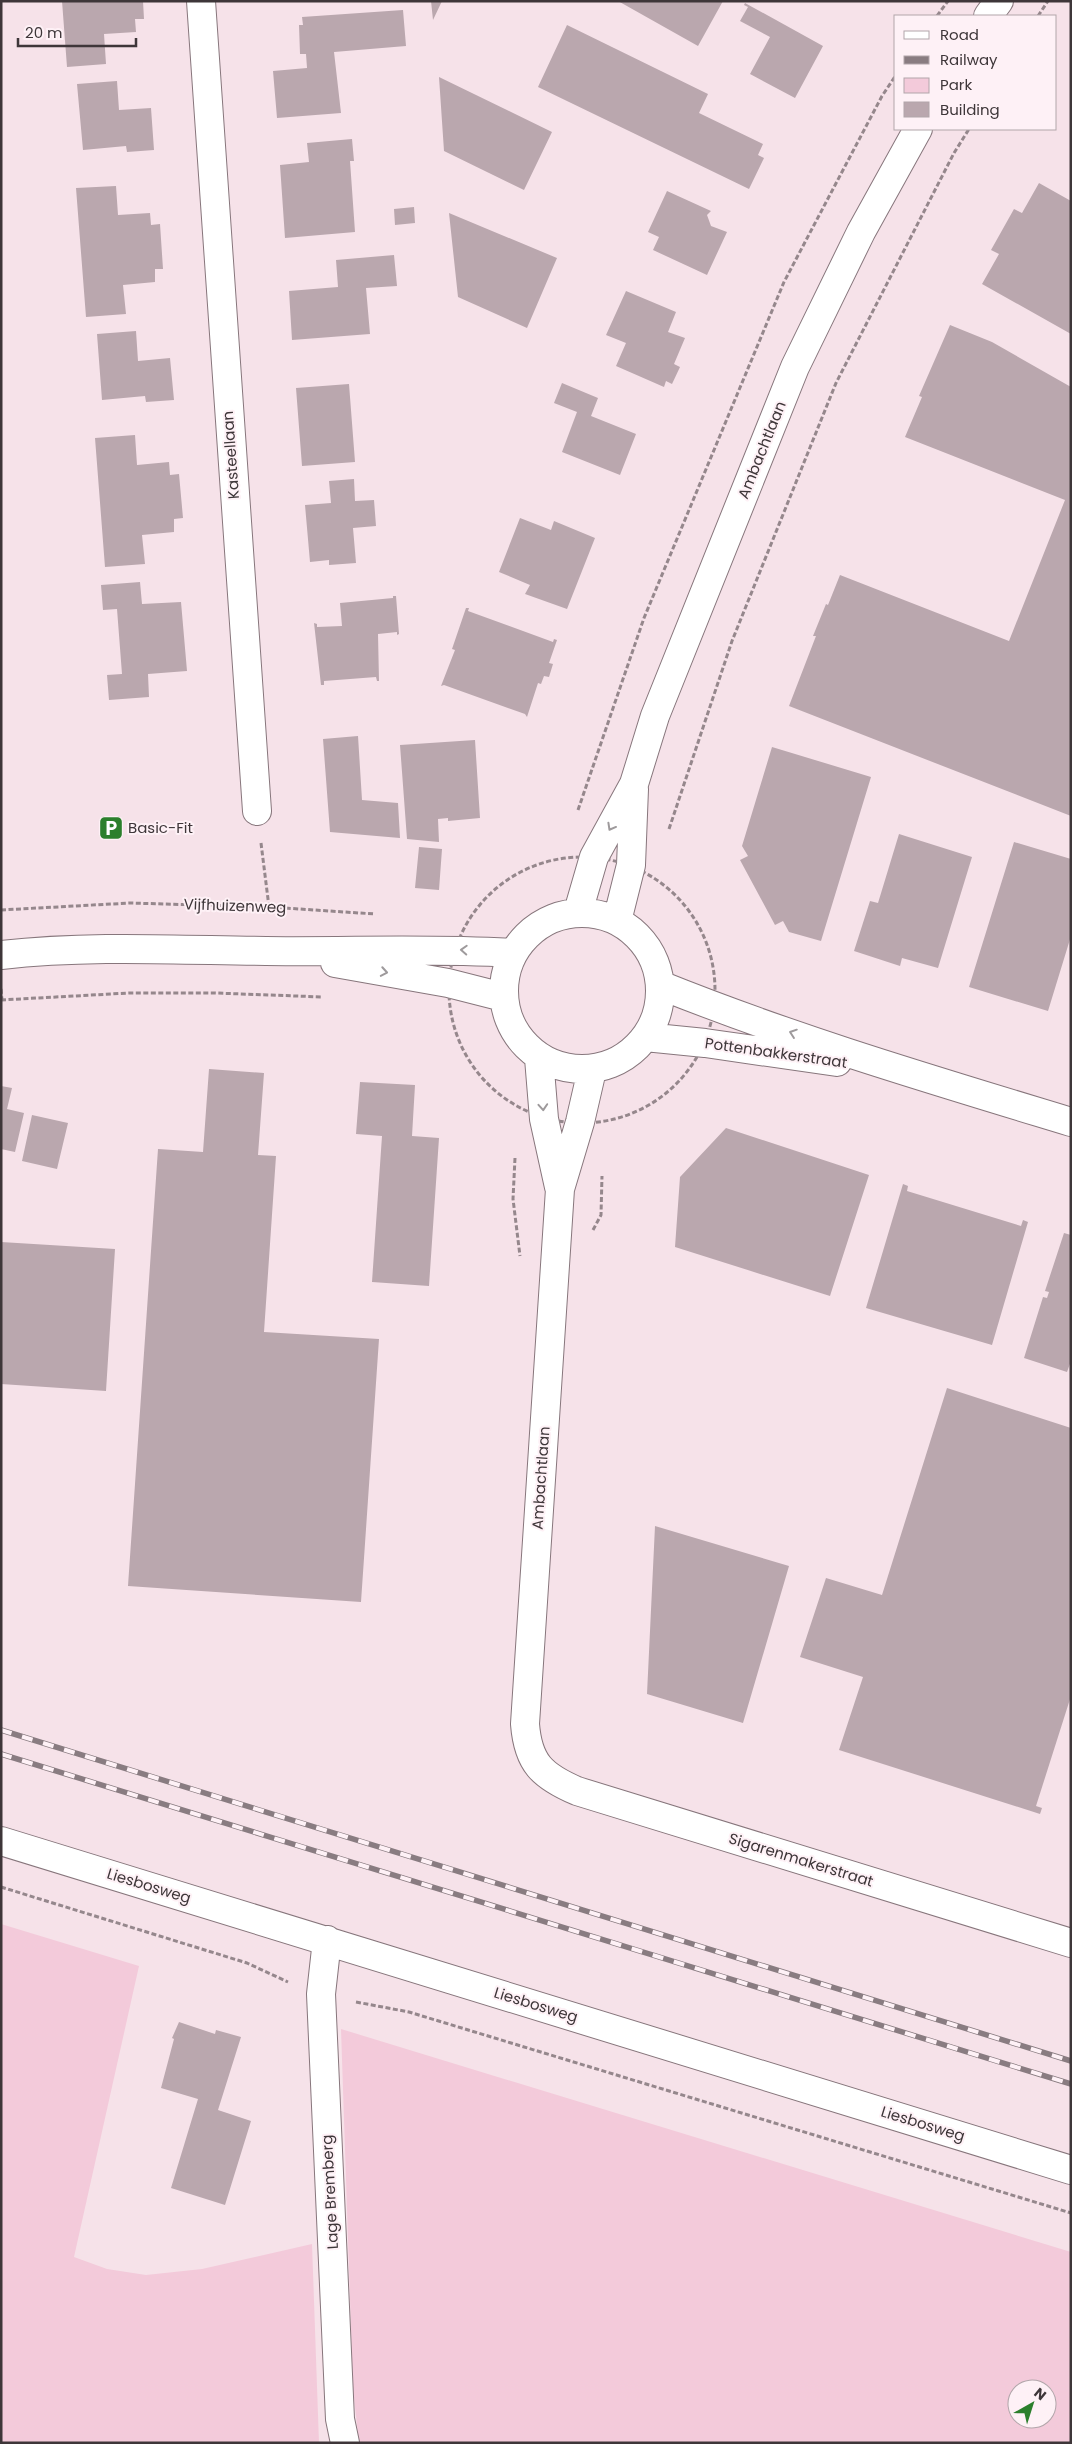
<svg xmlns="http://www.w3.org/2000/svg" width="1072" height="2444" font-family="Poppins,sans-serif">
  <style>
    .green { fill: #f3cada; fill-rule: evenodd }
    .building { fill: #baa7ae }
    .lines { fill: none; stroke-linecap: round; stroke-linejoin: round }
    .minor-casing { stroke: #87767c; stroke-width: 30 }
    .path { stroke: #95878c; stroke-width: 3; stroke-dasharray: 5 2.5; stroke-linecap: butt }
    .minor { stroke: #fff; stroke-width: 28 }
    .rail-casing { stroke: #897c81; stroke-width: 5.5 }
    .rail { stroke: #fef1f6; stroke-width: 4; stroke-dasharray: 11; stroke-linecap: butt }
    .oneway { stroke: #9e9a9c }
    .labels { text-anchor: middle; stroke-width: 4; stroke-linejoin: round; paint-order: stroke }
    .street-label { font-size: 15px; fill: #3e3639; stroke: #fef1f6 }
    .poi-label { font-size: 15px; fill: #3e3639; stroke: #fef1f6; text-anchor: start }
  </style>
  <rect width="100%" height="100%" fill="#f6e2e9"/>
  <path class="green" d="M 1,1924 L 139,1966 L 74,2257 L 107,2269 L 146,2275 L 202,2269 L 312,2244 L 319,2443 L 1,2443 Z
    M 341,2029 L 1071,2252 L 1071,2443 L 359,2443 L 353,2389 ZM 1017,2389 L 1047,2389 L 1047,2419 L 1017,2419 Z"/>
  <path class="building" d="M 62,1 L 143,1 L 144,19 L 135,19 L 136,32 L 104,34 L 106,64 L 67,67 Z
    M 431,1 L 442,1 L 433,20 Z
    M 618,1 L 723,1 L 698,46 Z
    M 745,3 L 823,46 L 795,98 L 750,74 L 770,37 L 740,21 L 748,7 L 744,5 Z
    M 403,10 L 406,46 L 334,52 L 341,113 L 277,118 L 273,71 L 307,68 L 306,54 L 300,54 L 299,25 L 303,25 L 302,17 Z
    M 567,25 L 708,94 L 699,113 L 763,144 L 758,155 L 764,158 L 749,189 L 538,87 Z
    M 439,77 L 552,132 L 524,190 L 444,151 Z
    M 117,81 L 119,110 L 151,108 L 154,150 L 127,152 L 126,146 L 83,150 L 77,84 Z
    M 352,139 L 354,161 L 350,161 L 355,232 L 285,238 L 280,165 L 309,162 L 307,143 Z
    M 1039,183 L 1071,201 L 1071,334 L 982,284 L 999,254 L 991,250 L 1014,209 L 1022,213 Z
    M 116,186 L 118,215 L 150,213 L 151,225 L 160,224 L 163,269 L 155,269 L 155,282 L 123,285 L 126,314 L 86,317 L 76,188 Z
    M 667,191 L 711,211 L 707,215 L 711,226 L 727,232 L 707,275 L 653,250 L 659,237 L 648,232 Z
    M 414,207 L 415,223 L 395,225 L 394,209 Z
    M 449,213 L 557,258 L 527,328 L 458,297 Z
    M 394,255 L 397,286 L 366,288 L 370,334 L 292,340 L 289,291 L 338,287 L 336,260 Z
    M 626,291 L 676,312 L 668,332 L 685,338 L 674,364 L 680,367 L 672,384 L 666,381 L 664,387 L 616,366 L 626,343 L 606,335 Z
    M 950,325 L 992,342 L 1071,387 L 1071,816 L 789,706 L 816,636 L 813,636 L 826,604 L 828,605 L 840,575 L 1009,641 L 1065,500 L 905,437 L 922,397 L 919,396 Z
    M 136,331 L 138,361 L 170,358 L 174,400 L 146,402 L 145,396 L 102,400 L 97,334 Z
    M 562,383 L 598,398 L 591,416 L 636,434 L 620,475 L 562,452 L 577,412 L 554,403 Z
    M 349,384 L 355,462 L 302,466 L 296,388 Z
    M 135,435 L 137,465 L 169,462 L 170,475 L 179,474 L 183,518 L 174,519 L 174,532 L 142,535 L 145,564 L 105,567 L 95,438 Z
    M 354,479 L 355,501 L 374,500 L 376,526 L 353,528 L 356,563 L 329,565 L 329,560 L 310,562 L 305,505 L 331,503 L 329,481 Z
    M 520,518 L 551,530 L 554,521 L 595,538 L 567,609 L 525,594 L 530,585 L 499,572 Z
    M 140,582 L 142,604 L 181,602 L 187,671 L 148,674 L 149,697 L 109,700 L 107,675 L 122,674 L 117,609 L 103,610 L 101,585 Z
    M 393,596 L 396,596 L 399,634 L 397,635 L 397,632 L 378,634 L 379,681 L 377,681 L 376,677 L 324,681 L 324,685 L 321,685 L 314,623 L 317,624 L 317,627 L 342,626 L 340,603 L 393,598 Z
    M 466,608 L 469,608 L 468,611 L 553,642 L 554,639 L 557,640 L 549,663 L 553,664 L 549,677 L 544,676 L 541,684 L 538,683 L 527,717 L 525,714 L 444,685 L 441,686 L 455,650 L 452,649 Z
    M 358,736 L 362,800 L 398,803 L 400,838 L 330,832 L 323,739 Z
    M 475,740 L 480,818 L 448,821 L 448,818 L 438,819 L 439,842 L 407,839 L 400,745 Z
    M 772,747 L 871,777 L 821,941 L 789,932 L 783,921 L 775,925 L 740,860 L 748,856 L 742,846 Z
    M 899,834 L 972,857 L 938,968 L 902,958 L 900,966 L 854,951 L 870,901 L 878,903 Z
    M 1014,842 L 1071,859 L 1071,936 L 1048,1011 L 969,987 Z
    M 419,847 L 442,849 L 439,890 L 415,888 Z
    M 209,1069 L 264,1073 L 258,1155 L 276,1156 L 264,1332 L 379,1339 L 361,1602 L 128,1586 L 158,1149 L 203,1152 Z
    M 360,1082 L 415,1085 L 412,1136 L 439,1138 L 429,1286 L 372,1282 L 382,1136 L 356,1134 Z
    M 1,1086 L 12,1088 L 7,1109 L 24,1113 L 15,1152 L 1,1149 Z
    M 32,1115 L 68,1123 L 57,1169 L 22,1161 Z
    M 726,1128 L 869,1175 L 830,1296 L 675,1247 L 680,1177 Z
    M 903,1184 L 908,1186 L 907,1191 L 1021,1226 L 1023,1220 L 1028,1222 L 992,1345 L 866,1308 Z
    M 1064,1233 L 1071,1235 L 1071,1361 L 1067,1372 L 1024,1358 L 1043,1297 L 1047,1298 L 1049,1292 L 1045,1291 Z
    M 1,1242 L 115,1249 L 106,1391 L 1,1384 Z
    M 947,1388 L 1071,1428 L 1071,1696 L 1036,1806 L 1042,1808 L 1040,1814 L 839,1750 L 863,1677 L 800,1657 L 826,1578 L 882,1595 Z
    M 655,1526 L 789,1566 L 743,1723 L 647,1694 Z
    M 179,2022 L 215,2034 L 216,2030 L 241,2037 L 218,2110 L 251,2121 L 225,2205 L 171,2188 L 198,2099 L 161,2088 L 174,2039 L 172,2038 Z"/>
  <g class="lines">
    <defs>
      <path id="minor" d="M 201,1 L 257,811
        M 988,16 L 999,1
        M 578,912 L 594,857 L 634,784 L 655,716 L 795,367 L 861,232 L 918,129
        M504 991a78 78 0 1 1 156 0a78 78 0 1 1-156 0Z
        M 617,921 L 631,865 L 634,789
        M 1,955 C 90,945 178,950 266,951 C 349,952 431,948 513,953
        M 335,963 L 448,983 L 503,997
        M 660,985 C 794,1039 933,1080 1071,1122
        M 645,1037 L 705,1043 L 837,1062
        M 539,1058 L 544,1119 L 559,1187
        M 592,1070 L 580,1122 L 560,1189 L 525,1724 C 528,1763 542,1776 577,1791 L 1071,1943
        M 1,1841 L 1071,2170
        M 327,1940 L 321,1994 L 340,2419 L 345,2443"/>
    </defs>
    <use href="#minor" class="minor-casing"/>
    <path class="path" d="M 937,16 L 948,1
      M 1038,16 L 1048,1
      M 578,810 L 644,618 L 784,282 L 882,96 L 896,75
      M 669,829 L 732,641 L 836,383 L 954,153 L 969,129
      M 261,843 L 269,907
      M449 990a133 133 0 1 1 266 0a133 133 0 1 1-266 0Z
      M 1,910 L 130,903 L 269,907 L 375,914
      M 1,989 L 2,1000
      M 1,1000 L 129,993 L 215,993 L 323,997
      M 515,1158 L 513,1199 L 520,1256
      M 593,1230 L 601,1215 L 602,1176
      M 1,1887 L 247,1963 L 288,1982
      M 356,2002 L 409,2012 L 1071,2213"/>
    <use href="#minor" class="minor"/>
    <defs>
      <path id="rail" d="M 1,1730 L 1071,2061
        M 1,1754 L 1071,2084"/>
    </defs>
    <use href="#rail" class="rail-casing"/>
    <use href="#rail" class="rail"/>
  </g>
  <defs><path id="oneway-chevron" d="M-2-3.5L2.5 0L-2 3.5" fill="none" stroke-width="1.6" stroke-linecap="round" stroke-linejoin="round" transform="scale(1.25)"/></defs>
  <g class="oneway">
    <use href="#oneway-chevron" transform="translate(611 827) rotate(119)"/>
    <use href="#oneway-chevron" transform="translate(464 950) rotate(-177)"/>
    <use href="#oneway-chevron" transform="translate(384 972) rotate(10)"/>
    <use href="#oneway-chevron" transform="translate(793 1033) rotate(-161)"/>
    <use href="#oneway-chevron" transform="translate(543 1107) rotate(86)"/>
  </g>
  <defs>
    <symbol id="parking-square" viewBox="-11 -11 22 22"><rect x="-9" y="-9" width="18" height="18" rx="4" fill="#2b7f2c" stroke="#fef1f6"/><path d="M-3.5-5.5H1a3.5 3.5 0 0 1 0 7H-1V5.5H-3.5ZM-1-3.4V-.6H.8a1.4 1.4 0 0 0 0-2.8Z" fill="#fff"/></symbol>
  </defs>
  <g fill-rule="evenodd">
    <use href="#parking-square" x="97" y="814" width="28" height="28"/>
  </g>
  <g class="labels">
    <g class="street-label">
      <text transform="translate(762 450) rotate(-68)" y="5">Ambachtlaan</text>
      <text transform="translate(231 455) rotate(-94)" y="5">Kasteellaan</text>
      <text transform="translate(235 906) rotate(2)" y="5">Vijfhuizenweg</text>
      <text transform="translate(776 1053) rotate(8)" y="5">Pottenbakkerstraat</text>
      <text transform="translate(541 1478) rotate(-86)" y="5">Ambachtlaan</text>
      <text transform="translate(801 1860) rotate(17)" y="5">Sigarenmakerstraat</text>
      <text transform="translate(149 1886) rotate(17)" y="5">Liesbosweg</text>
      <text transform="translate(536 2005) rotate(17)" y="5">Liesbosweg</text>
      <text transform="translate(923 2124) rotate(17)" y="5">Liesbosweg</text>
      <text transform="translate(330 2192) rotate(-93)" y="5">Lage Bremberg</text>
    </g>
    <g class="poi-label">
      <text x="128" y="833">Basic-Fit</text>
    </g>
  </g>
  <rect width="1072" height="2444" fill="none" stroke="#3e3639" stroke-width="5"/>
  <rect x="894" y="15" width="162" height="115" fill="#fef1f6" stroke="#b1a6aa"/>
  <rect x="904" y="31" width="25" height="8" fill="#ffffff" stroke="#b1a6aa"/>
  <text x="940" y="40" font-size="15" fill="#3e3639">Road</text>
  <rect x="904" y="56" width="25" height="8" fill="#897c81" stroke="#b1a6aa"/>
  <text x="940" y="65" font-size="15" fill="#3e3639">Railway</text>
  <rect x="904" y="78" width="25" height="15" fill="#f3cada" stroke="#b1a6aa"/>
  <text x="940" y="90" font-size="15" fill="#3e3639">Park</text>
  <rect x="904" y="102" width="25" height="15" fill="#baa7ae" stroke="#b1a6aa"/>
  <text x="940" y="115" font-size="15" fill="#3e3639">Building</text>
  <g transform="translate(1032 2404) rotate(39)"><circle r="24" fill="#fef1f6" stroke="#b1a6aa"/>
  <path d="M0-4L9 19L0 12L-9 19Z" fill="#2b7f2c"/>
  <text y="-8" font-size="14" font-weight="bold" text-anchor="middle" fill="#3e3639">N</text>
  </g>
  <path d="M18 38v8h118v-8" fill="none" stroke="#3e3639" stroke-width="2.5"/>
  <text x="25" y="38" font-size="15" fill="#3e3639" stroke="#fef1f6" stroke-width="4" paint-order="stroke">20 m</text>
</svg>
